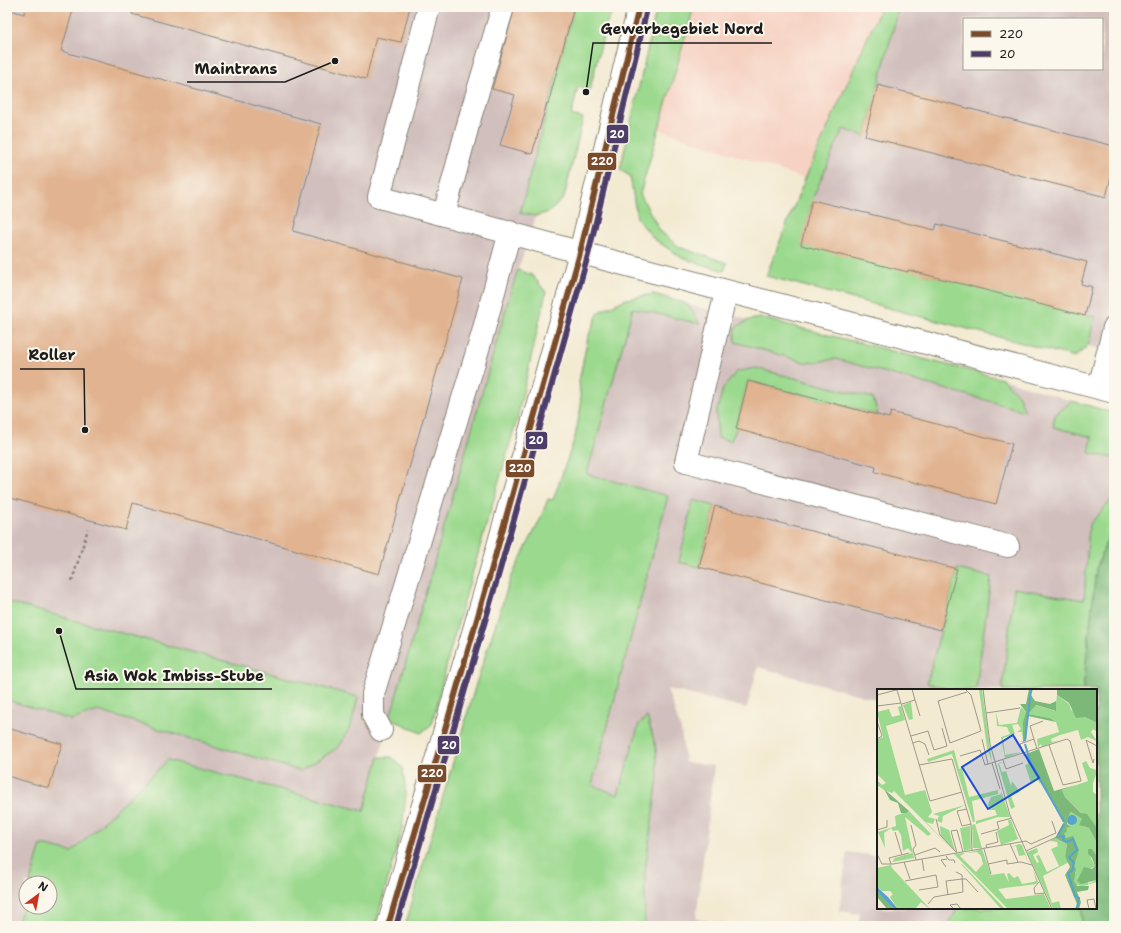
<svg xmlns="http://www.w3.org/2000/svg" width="1121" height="933" font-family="'Shantell Sans',sans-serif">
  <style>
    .built { fill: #f6d2c3 }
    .industrial { fill: #d1bfbd; fill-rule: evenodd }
    .green { fill: #9bd98e; stroke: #5c7a55 }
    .forest { fill: #7cb979; stroke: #4c6a4a }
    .building { fill: #e1b390 }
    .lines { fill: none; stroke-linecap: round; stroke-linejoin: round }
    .minor-casing { stroke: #888377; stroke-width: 24 }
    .path { stroke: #888377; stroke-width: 2.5; stroke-dasharray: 3 3; stroke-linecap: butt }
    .minor { stroke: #fff; stroke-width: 22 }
    .bus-1-casing { stroke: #fbf7ec; stroke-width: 9 }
    .bus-2-casing { stroke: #fbf7ec; stroke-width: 9 }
    .bus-1 { stroke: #7a4b2a; stroke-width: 6 }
    .bus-2 { stroke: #4e3e67; stroke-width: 6 }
    .inset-river { fill: none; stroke: #56a3ce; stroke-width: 2 }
    .inset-road { fill: none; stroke: #9d9889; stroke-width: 1 }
    .view { fill: #1d4ed8; fill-opacity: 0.15; stroke: #1d4ed8; stroke-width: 2 }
    .inset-edge { fill: none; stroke: #1c1c1c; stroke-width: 2 }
    .leader { fill: none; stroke: #1c1c1c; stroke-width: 1.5 }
    .callout-dot { fill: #1c1c1c; stroke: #fbf7ec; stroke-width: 1.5 }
    .callout-label { font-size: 15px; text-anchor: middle; font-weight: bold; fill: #1c1c1c; stroke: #fbf7ec; stroke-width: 4; stroke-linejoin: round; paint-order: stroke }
    .line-badge { stroke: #fbf7ec; stroke-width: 1.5 }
    .badge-label { font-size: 11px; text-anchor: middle; font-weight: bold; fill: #fff }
  </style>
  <rect width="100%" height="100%" fill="#fbf7ec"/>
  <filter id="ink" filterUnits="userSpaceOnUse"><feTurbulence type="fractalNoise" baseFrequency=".025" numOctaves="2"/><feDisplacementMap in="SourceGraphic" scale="8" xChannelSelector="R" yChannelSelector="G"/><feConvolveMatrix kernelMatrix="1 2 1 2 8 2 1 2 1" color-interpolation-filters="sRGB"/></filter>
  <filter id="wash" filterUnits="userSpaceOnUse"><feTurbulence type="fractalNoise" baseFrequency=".012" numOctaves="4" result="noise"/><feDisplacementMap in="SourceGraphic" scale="16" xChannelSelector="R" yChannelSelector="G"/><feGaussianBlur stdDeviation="0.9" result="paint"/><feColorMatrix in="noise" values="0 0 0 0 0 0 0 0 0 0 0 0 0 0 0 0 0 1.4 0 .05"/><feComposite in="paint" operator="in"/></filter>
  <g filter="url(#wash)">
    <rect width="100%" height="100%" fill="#f3ead2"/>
    <path class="built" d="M 694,7 L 881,7 L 805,179 L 659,129 Z"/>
    <path class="industrial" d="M 7,7 L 574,7 L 520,213 L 536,216 L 510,294 L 364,811 L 168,760 L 72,853 L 41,846 L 30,883 L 26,883 L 26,897 L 17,926 L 7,926 L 7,700 L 71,720 L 98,711 L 301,770 L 358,697 L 7,602 Z
      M 899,7 L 1114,7 L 1114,352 L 1088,346 L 1095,317 L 801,245 L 812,200 L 843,129 L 865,135 ZM 964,19 L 1102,19 L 1102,69 L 964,69 Z
      M 687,304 L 749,320 L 735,328 L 736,342 L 808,363 L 836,359 L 1024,411 L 1018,395 L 1003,379 L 1072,401 L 1055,415 L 1093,437 L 1089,453 L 1114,458 L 1114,497 L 1089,525 L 1084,600 L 1014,588 L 1002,690 L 976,690 L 991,577 L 957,569 L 927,682 L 951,690 L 878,690 L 878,700 L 758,667 L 747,708 L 667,689 L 681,730 L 685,762 L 714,766 L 696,919 L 744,926 L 646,926 L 639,724 L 618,796 L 592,785 L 668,496 L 587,474 L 633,307 L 699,324 ZM 755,368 L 877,415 L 748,381 L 736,429 L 730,441 L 716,413 ZM 693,500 L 715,506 L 698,567 L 679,561 Z
      M 847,852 L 878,856 L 878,908 L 958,908 L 947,926 L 858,926 L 860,914 L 839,911 Z"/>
    <path class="green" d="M 574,7 L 614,7 L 605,28 L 590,89 L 578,87 L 571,115 L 583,118 L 564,198 L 549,212 L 536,216 L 520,213 Z
      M 657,7 L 694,7 L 640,194 L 660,231 L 679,247 L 727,263 L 724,271 L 682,258 L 654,239 L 637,218 L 630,176 L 620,170 Z
      M 881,7 L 899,7 L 865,136 L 843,129 L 812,200 L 802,245 L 913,249 L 924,274 L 1095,317 L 1088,346 L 1075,357 L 766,276 L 805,179 Z
      M 518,270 L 532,275 L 546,292 L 517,419 L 453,640 L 432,724 L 421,733 L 390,718 L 510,294 Z
      M 654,294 L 687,304 L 700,324 L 633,308 L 587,474 L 668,496 L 592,785 L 618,795 L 639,724 L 647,717 L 656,747 L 658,777 L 645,872 L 645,922 L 646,926 L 405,926 L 476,684 L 511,577 L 540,520 L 548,499 L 553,500 L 575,437 L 581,406 L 579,381 L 588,337 L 599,312 L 626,299 Z
      M 761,318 L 1003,379 L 1018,395 L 1025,411 L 836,359 L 808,363 L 735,342 L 735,328 L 749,320 Z
      M 755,368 L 873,398 L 878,415 L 748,381 L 736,429 L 731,441 L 718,438 L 716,413 L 723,389 L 736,372 Z
      M 1072,401 L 1114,413 L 1114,458 L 1089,453 L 1092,437 L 1053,427 L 1055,415 Z
      M 1114,497 L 1114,522 L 1096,569 L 1083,690 L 1002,690 L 1014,588 L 1084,600 L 1089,525 Z
      M 693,500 L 715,506 L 699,567 L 679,562 Z
      M 957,569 L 991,577 L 976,690 L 951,690 L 927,683 Z
      M 7,602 L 358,697 L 351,726 L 337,748 L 301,771 L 98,711 L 71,720 L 7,700 Z
      M 379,757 L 392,757 L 403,768 L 406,795 L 402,829 L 375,926 L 17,926 L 26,897 L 26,907 L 50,907 L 50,883 L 30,883 L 41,845 L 72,852 L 168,760 L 364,811 Z
      M 958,908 L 1082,908 L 1082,926 L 947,926 Z"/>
    <path class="forest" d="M 1114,522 L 1114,926 L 1082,926 L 1082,908 L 1096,908 L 1096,690 L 1083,690 L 1096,569 Z"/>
    <g id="blocks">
      <path class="building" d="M 25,7 L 74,7 L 61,51 L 321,124 L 293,231 L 463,279 L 379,574 L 133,503 L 126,530 L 7,497 L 7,9 L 24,14 Z
        M 133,7 L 410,7 L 401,42 L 376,37 L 366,79 L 132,14 Z
        M 515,7 L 574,7 L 548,104 L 547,103 L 532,154 L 500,145 L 515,95 L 492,89 Z
        M 878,85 L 1114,146 L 1114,165 L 1106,197 L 865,136 Z
        M 812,200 L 935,230 L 937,224 L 1087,262 L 1081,284 L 1092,287 L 1085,316 L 908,270 L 908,272 L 801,245 Z
        M 748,381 L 889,418 L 891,412 L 1012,444 L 996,504 L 875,472 L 876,467 L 736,429 Z
        M 715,506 L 957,569 L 941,630 L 699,567 Z
        M 7,728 L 62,744 L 49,788 L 7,776 Z"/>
    </g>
  </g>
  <g filter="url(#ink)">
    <use href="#blocks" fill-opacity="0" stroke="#888377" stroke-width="1"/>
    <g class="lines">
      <defs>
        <path id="minor" d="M 429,7 L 379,197 L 604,259 L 1114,392
          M 444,214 L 471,114 L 503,7
          M 726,292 L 686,462 L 1008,546
          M 1099,388 L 1114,328
          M 381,730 L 373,715 L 373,694 L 482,336 L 510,232
          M 388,926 L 491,571 L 580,253 L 639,7"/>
      </defs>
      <use href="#minor" class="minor-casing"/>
      <path class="path" d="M 72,581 L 88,529"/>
      <use href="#minor" class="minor"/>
      <defs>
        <path id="bus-1" d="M 388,926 L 491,571 L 580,253 L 639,7"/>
        <path id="bus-2" d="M 396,926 L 499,573 L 588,255 L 647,9"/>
      </defs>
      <use href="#bus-1" class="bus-1-casing"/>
      <use href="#bus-2" class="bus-2-casing"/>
      <use href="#bus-1" class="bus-1"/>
      <use href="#bus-2" class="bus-2"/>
    </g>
  </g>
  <g transform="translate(877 689)">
    <rect width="220" height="220" fill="#f3ead2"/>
    <path d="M 102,0 L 105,0 L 115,73 L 110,59 ZM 180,6 L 192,15 L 194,21 L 220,34 L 220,43 L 216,40 L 214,43 L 220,52 L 211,48 L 204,51 L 201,41 L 183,46 L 174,50 L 175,53 L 182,51 L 165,58 L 164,55 L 161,58 L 160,50 L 182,43 L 179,33 L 173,29 L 151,25 L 158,16 L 178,22 ZM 34,13 L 36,30 L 32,31 L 26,16 ZM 24,17 L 28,31 L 9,37 L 28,106 L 48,101 L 55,123 L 51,128 L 58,130 L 56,135 L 49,133 L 78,163 L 17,102 L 15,104 L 7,101 L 0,96 L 0,91 L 5,96 L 9,94 L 0,85 L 0,50 L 6,48 L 0,23 L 12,20 L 15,28 L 23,26 L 21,18 ZM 144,18 L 149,23 L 146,53 L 143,53 L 146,52 L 145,43 L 140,43 L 144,40 L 141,35 L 135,36 L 138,45 L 126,49 L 128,66 L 144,63 L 128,69 L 124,48 L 133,45 L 130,38 L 120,37 L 119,23 L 122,36 L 140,34 ZM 77,61 L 82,80 L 85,79 L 92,108 L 121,101 L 121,105 L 95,112 L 98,133 L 96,133 L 75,65 L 51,73 L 50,70 ZM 149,65 L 151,73 L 162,90 L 163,94 L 163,95 L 161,91 L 154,94 L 148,76 L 151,75 L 149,67 L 145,67 ZM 209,72 L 213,79 L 220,81 L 220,88 L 219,86 L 216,94 L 216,103 L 220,106 L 220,139 L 188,108 L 185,101 L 211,92 L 205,74 ZM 123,73 L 126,73 L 122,74 L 125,83 L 129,82 L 134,97 L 135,92 L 143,103 L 134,107 L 138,118 L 134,120 L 121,75 ZM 124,102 L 133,128 L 121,128 L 99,135 L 99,132 L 120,126 L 118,121 L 112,121 L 111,115 L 114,108 L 124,105 ZM 88,116 L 66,127 L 65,134 L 60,132 L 62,127 L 56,125 ZM 32,122 L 54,145 L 51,147 L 28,128 L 37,169 L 15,173 L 18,169 L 35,164 L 31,159 L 26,162 L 24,146 L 21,141 L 16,142 L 14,139 L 7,144 L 8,159 L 1,143 L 19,137 L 18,127 ZM 194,123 L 205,130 L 207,138 L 212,139 L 220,154 L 220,167 L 215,160 L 213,167 L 218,177 L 213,180 L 211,195 L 220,191 L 220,193 L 206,197 L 198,196 L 196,186 L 199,184 L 197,177 L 200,165 L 194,148 L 189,149 L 187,145 L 189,139 L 194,138 L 189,133 ZM 131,131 L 134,131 L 141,150 L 124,156 L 120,142 L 132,136 ZM 98,135 L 105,159 L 96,159 L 95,136 ZM 63,137 L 72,141 L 78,162 L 64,147 ZM 93,137 L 94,160 L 87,162 L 83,139 ZM 178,149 L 190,155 L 188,167 L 192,173 L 166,187 L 175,214 L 182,212 L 184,220 L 176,220 L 150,163 L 160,159 L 161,163 L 156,166 L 160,174 L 162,173 L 159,167 L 162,166 L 170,183 L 182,177 L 174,160 L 181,157 L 180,153 L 173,152 ZM 142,155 L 145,156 L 152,175 L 148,166 L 142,167 L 139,157 L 134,158 ZM 105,160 L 114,186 L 127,184 L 132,193 L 130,185 L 132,184 L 137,189 L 141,187 L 145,195 L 156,193 L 159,192 L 156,180 L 161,193 L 159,195 L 121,200 L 129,210 L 167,205 L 174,220 L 131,220 L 77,165 L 88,164 L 83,167 L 99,183 L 106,175 L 104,167 L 100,163 L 90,164 ZM 84,175 L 85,175 L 128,220 L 124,220 ZM 14,176 L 15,179 L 53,220 L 44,213 L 38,220 L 21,220 L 13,208 L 16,205 L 13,202 L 5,202 L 0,198 L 0,179 Z" fill="#9bd98e"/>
    <path d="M 152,0 L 156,0 L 154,6 L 158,12 L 173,15 L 179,12 L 179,22 L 159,16 L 151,25 L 173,29 L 179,33 L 151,27 L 149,52 L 146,53 L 146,33 L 149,23 L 143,15 L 149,15 ZM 180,0 L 220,0 L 220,34 L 208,28 L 199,29 L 192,14 L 180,6 ZM 162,60 L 177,102 L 199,96 L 185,101 L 188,108 L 204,124 L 210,125 L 220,139 L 220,154 L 212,139 L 202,136 L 205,130 L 194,123 L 190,130 L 190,135 L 194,138 L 189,139 L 190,142 L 187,145 L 189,149 L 196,147 L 202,161 L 197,177 L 199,180 L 197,192 L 200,197 L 212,197 L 211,201 L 200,203 L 204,213 L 202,220 L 198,220 L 200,215 L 188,186 L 193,178 L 188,167 L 190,155 L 178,149 L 187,133 L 151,73 L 149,65 ZM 7,100 L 32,122 L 29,124 L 24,124 L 21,114 L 13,111 ZM 211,160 L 215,160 L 220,167 L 220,191 L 204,195 L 200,192 L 207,178 L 215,180 L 218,177 L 215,169 L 211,165 ZM 0,202 L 9,210 L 17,220 L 10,220 L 1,209 Z" fill="#7cb979"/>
    <path d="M190 131a5 5 0 1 1 10 0a5 5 0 1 1-10 0ZM 0,198 L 11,208 L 21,220 L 17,220 L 0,202 Z" fill="#56a3ce"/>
    <path class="inset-river" d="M 148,52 L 154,0M 148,55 L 153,72 L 187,133M 181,146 L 187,135M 180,148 L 187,147 L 186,151 L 190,153 L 196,150 L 200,161 L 192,168 L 197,174 L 195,182 L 191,184 L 198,207 L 202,209 L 200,220"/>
    <path class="inset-road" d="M 88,0 L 94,6 L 104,42 L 73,54 L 61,12 L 90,3M 106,0 L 113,55 L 133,126 L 175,220M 20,1 L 53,112 L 85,103M 0,6 L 23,0M 38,11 L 43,27M 25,15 L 38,11 L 35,0M 0,17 L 24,14M 109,24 L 143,19M 0,32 L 5,47 L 0,50M 51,42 L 57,61 L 70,57 L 65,39M 34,47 L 51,42M 105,50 L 111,75M 36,54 L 42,52 L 48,55 L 52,66M 160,60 L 153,37 L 166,32M 146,65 L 143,55 L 157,50M 83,67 L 103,61 L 108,76 L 190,50 L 193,52 L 204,92 L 186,96 L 172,56M 217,70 L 216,74 L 209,51 L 220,57M 126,71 L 129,80 L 146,74M 115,74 L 123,100M 42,76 L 75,70 L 94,135 L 95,162M 90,120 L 80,122 L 85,137 L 94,135M 59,130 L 63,146 L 79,163M 34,136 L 39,156 L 36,160 L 39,171M 0,141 L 10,138 L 10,131M 18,143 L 25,166M 104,145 L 122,140 L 120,133 L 135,129M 133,155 L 141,173M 110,159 L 109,156 L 121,153 L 119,143M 107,160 L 114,185M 149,162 L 182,147M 80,164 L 74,142 L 80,141 L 86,163M 0,165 L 5,175 L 16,175 L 149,152 L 154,155 L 179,144 L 175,132M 38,166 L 58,159 L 63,163M 69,167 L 72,171 L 77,171 L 78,174M 45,170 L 47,182M 27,173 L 33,190M 14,175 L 12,169 L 32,164M 111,175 L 130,171 L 130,175 L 144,173 L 155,176M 69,178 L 64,171 L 70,170M 28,192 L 59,186 L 61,198 L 42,201M 162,193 L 157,199 L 158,205 L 168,204M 71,206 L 69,192 L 85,190 L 89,190 L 101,203M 51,215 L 57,208 L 86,203 L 85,186 L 79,183M 77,220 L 73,216 L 80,215 L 84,220M 212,220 L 210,211 L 217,210 L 219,220"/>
    <path class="view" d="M 136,46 L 162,89 L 111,120 L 85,78 Z"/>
    <rect width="220" height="220" class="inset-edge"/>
  </g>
  <path class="leader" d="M586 92L593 43H772M335 61L285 82H187M85 430L84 369H20M59 631L76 689H272"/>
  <g class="callout-dot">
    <circle cx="586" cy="92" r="4"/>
    <circle cx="335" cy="61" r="4"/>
    <circle cx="85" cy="430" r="4"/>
    <circle cx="59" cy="631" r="4"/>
  </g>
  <g class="callout-label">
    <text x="682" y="34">Gewerbegebiet Nord</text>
    <text x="236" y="74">Maintrans</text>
    <text x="52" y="360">Roller</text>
    <text x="174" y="681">Asia Wok Imbiss-Stube</text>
  </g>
  <g class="line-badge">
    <rect x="606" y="124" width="23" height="20" rx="4" fill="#4e3e67"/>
    <rect x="587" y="152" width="30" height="19" rx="4" fill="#7a4b2a"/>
    <rect x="525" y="431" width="23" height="19" rx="4" fill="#4e3e67"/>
    <rect x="505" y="459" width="30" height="19" rx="4" fill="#7a4b2a"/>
    <rect x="437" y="735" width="23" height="20" rx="4" fill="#4e3e67"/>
    <rect x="417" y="764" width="30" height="19" rx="4" fill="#7a4b2a"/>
  </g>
  <g class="badge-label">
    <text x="617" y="138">20</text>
    <text x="602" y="165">220</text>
    <text x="536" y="444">20</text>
    <text x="520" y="472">220</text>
    <text x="449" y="749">20</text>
    <text x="432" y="777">220</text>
  </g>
  <rect width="1121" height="933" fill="none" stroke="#fbf7ec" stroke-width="24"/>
  <rect x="963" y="18" width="140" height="52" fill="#fbf7ec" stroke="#a29f99"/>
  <rect x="971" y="31" width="20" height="6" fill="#7a4b2a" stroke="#a29f99"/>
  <text x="999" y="38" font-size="12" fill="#1c1c1c">220</text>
  <rect x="971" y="51" width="20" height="6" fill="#4e3e67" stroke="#a29f99"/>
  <text x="999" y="58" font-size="12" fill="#1c1c1c">20</text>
  <g transform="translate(38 895) rotate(32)"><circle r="19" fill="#fbf7ec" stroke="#a29f99"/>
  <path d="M0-3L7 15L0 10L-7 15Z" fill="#c8321e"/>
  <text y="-6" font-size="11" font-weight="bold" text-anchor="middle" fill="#1c1c1c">N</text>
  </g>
</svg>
